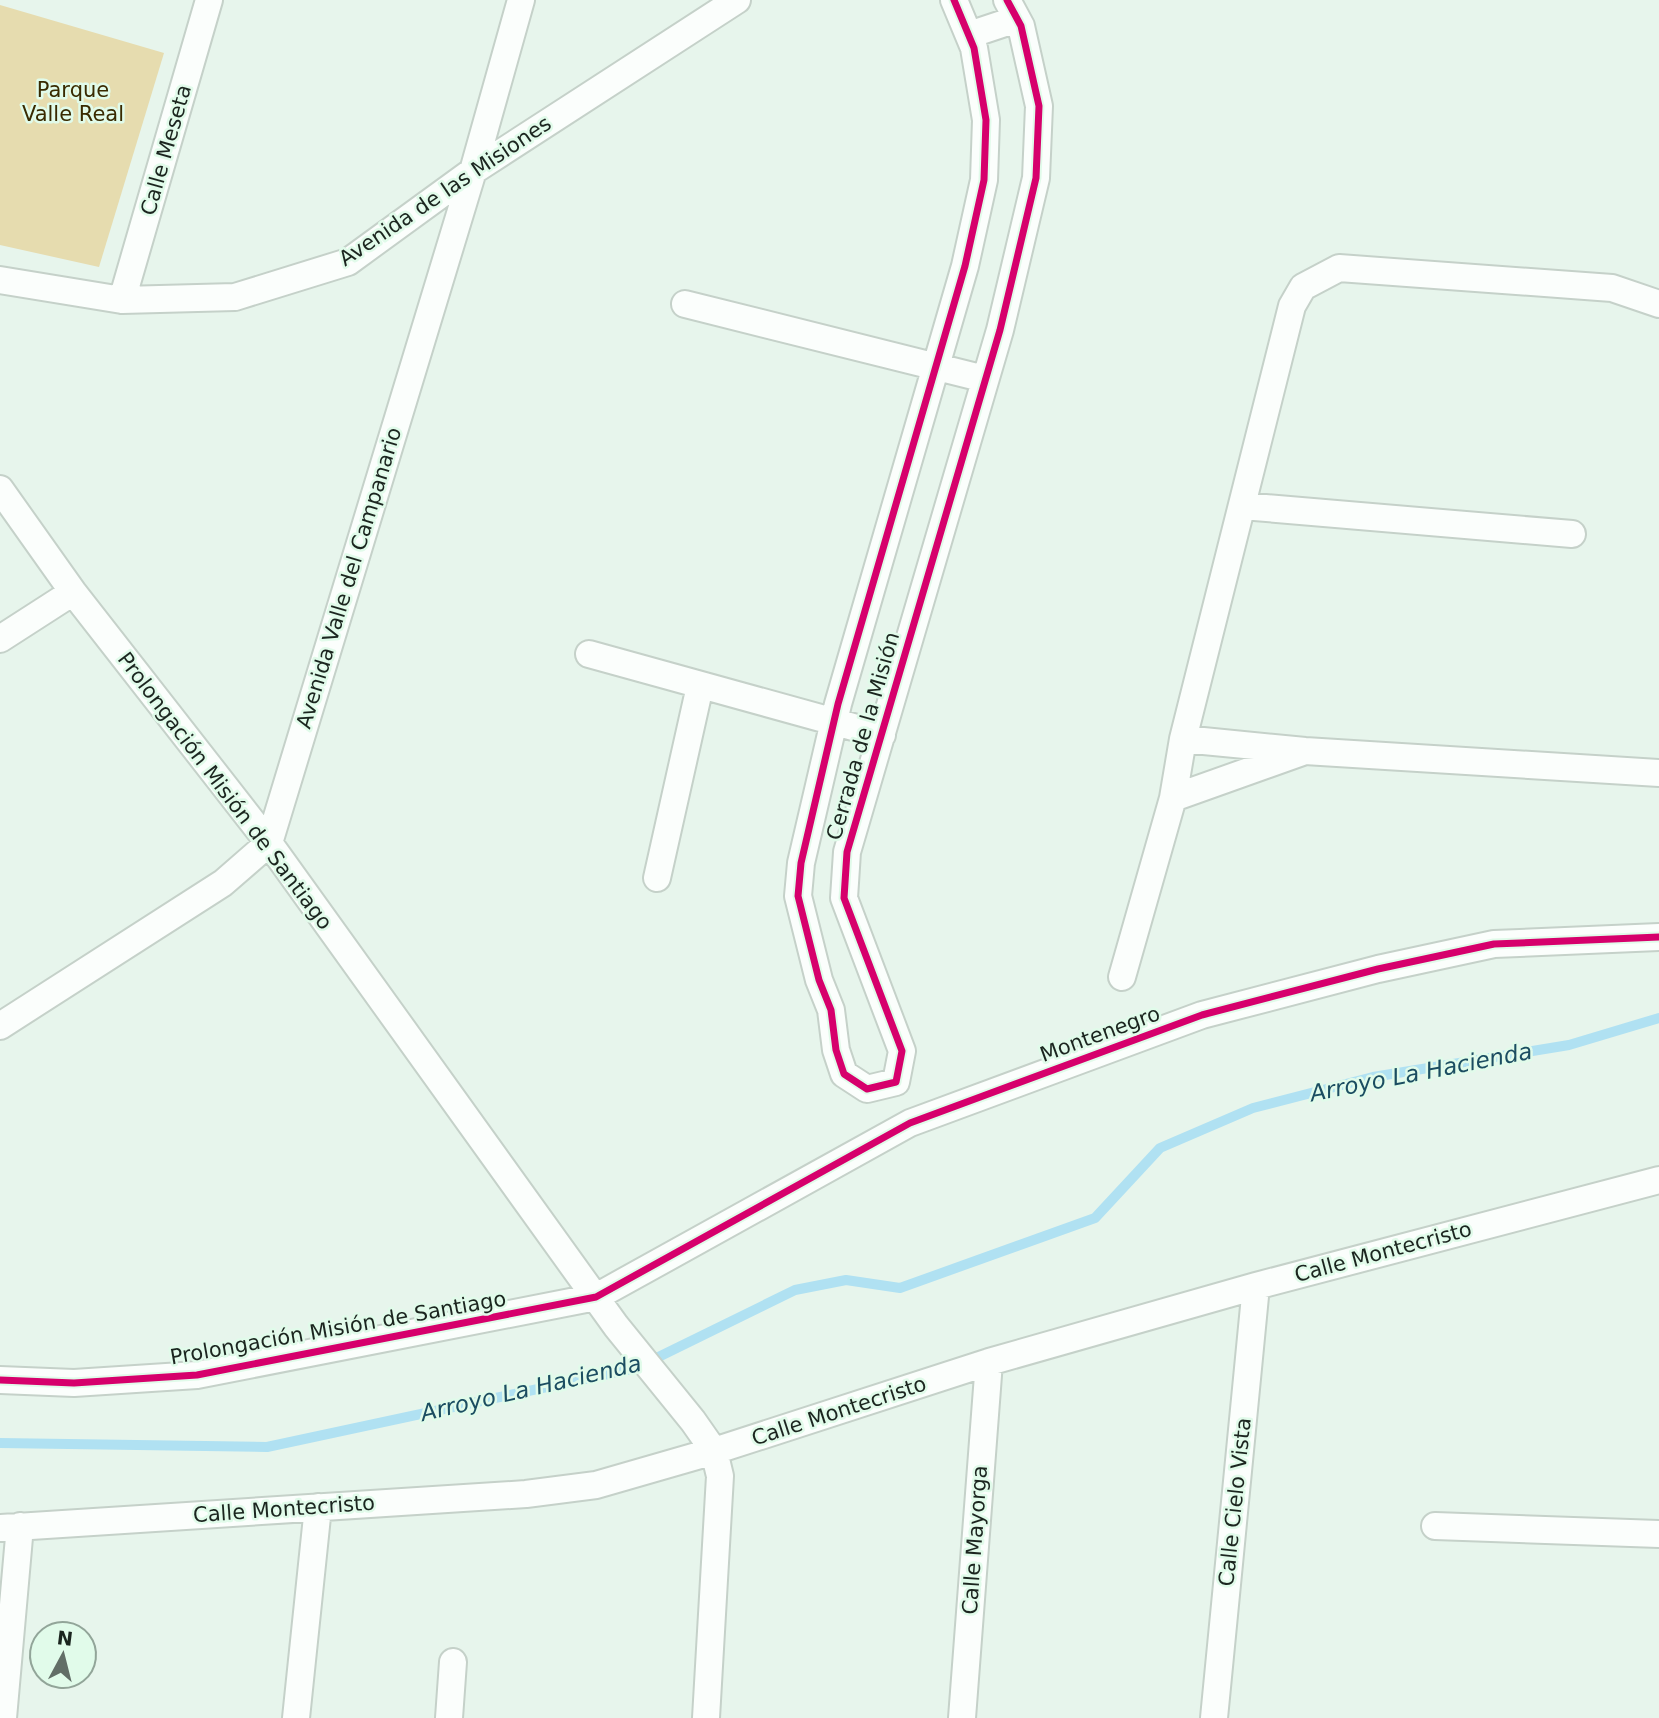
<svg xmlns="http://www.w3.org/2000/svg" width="1659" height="1718" font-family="'DejaVu Sans',sans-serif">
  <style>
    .green { fill: #e6dcaf }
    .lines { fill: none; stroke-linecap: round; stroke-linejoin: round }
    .stream { stroke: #b0e1f2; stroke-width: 10 }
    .street-casing { stroke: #c5d1c9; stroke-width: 30 }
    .street { stroke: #fbfefc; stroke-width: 26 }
    .cycleway-casing { stroke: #e1fbea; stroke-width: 11 }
    .cycleway { stroke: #d6006c; stroke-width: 7 }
    .labels { text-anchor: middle; stroke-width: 5; stroke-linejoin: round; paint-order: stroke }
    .park-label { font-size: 21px; fill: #392a00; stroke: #e1fbea }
    .street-label { font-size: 21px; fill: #1b251f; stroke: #e1fbea }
    .water-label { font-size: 23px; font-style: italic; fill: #1b4d61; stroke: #e1fbea }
  </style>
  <rect width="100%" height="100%" fill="#e7f5ec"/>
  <path class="green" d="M 0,5 L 164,53 L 99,267 L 0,245 Z"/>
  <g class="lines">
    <path class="stream" d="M 0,1443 L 267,1447 L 636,1368 L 795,1290 L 846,1280 L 900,1288 L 1095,1218 L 1160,1148 L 1253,1108 L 1373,1077 L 1569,1045 L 1659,1018"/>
    <defs>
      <path id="street" d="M 954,0 L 974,48 L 986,120 L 984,180 L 965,266 L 838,704 L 801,863 L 798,896 L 819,980 L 831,1010 L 836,1050 L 844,1074 L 867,1089 L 896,1082 L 902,1051 L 844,898 L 847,852 L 1000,330 L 1036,178 L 1039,106 L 1021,26 L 1007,0
        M 969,35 L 1017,19
        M 0,280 L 122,300 L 235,297 L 348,262 L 473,171 L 737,0
        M 122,300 L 209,0
        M 685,304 L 985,379
        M 0,489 L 73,592 L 269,843 L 616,1326 L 693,1421 L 714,1451 L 720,1476 L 706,1718
        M 1242,506 L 1572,534
        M 0,639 L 73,592
        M 589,654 L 882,735
        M 1183,739 L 1305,751 L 1659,773
        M 1305,751 L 1173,798 L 1183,739 L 1292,306 L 1303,287 L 1339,268 L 1612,288 L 1659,304
        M 657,878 L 700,686
        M 1122,977 L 1173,798
        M 0,1026 L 223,883 L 269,843 L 473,171 L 521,0
        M 0,1380 L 74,1383 L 197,1375 L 596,1297 L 910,1123 L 1202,1015 L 1378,969 L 1494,944 L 1659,937
        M 1435,1526 L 1659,1534
        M 0,1528 L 526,1494 L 596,1485 L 714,1451 L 989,1362 L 1256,1286 L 1659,1180
        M 3,1718 L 20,1526
        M 296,1718 L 318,1507
        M 449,1718 L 453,1662
        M 962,1718 L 989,1362
        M 1214,1718 L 1256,1286"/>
    </defs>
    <use href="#street" class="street-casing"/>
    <use href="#street" class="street"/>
    <defs>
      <path id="cycleway" d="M 954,0 L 974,48 L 986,120 L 984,180 L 965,266 L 838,704 L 801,863 L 798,896 L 819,980 L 831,1010 L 836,1050 L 844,1074 L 867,1089 L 896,1082 L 902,1051 L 844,898 L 847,852 L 1000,330 L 1036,178 L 1039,106 L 1021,26 L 1007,0
        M 0,1380 L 74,1383 L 197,1375 L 596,1297 L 910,1123 L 1202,1015 L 1378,969 L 1494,944 L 1659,937"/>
    </defs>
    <use href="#cycleway" class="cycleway-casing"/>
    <use href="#cycleway" class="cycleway"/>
  </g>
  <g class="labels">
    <g class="park-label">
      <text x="73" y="97">Parque<tspan x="73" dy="24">Valle Real</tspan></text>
    </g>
    <g class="street-label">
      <text transform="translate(166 150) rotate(-74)" y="7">Calle Meseta</text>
      <text transform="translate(445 191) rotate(-34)" y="7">Avenida de las Misiones</text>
      <text transform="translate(349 578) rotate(-73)" y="7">Avenida Valle del Campanario</text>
      <text transform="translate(863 736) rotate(-74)" y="7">Cerrada de la Misión</text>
      <text transform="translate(225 791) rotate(53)" y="7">Prolongación Misión de Santiago</text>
      <text transform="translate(1100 1034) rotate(-20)" y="7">Montenegro</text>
      <text transform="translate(1383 1252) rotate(-15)" y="7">Calle Montecristo</text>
      <text transform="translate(338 1328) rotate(-10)" y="7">Prolongación Misión de Santiago</text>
      <text transform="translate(839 1411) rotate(-18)" y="7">Calle Montecristo</text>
      <text transform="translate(1235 1502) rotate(-84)" y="7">Calle Cielo Vista</text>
      <text transform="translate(284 1509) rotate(-4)" y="7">Calle Montecristo</text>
      <text transform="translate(975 1540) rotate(-86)" y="7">Calle Mayorga</text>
    </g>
    <g class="water-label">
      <text transform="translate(1421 1072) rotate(-11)" y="8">Arroyo La Hacienda</text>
      <text transform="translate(531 1388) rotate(-13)" y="8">Arroyo La Hacienda</text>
    </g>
  </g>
  <g transform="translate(63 1655) rotate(7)"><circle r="33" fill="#e1fbea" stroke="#92a599" stroke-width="2"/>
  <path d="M0-5L12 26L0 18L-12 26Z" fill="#626e67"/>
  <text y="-10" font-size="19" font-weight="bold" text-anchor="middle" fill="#1b251f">N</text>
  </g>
</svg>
